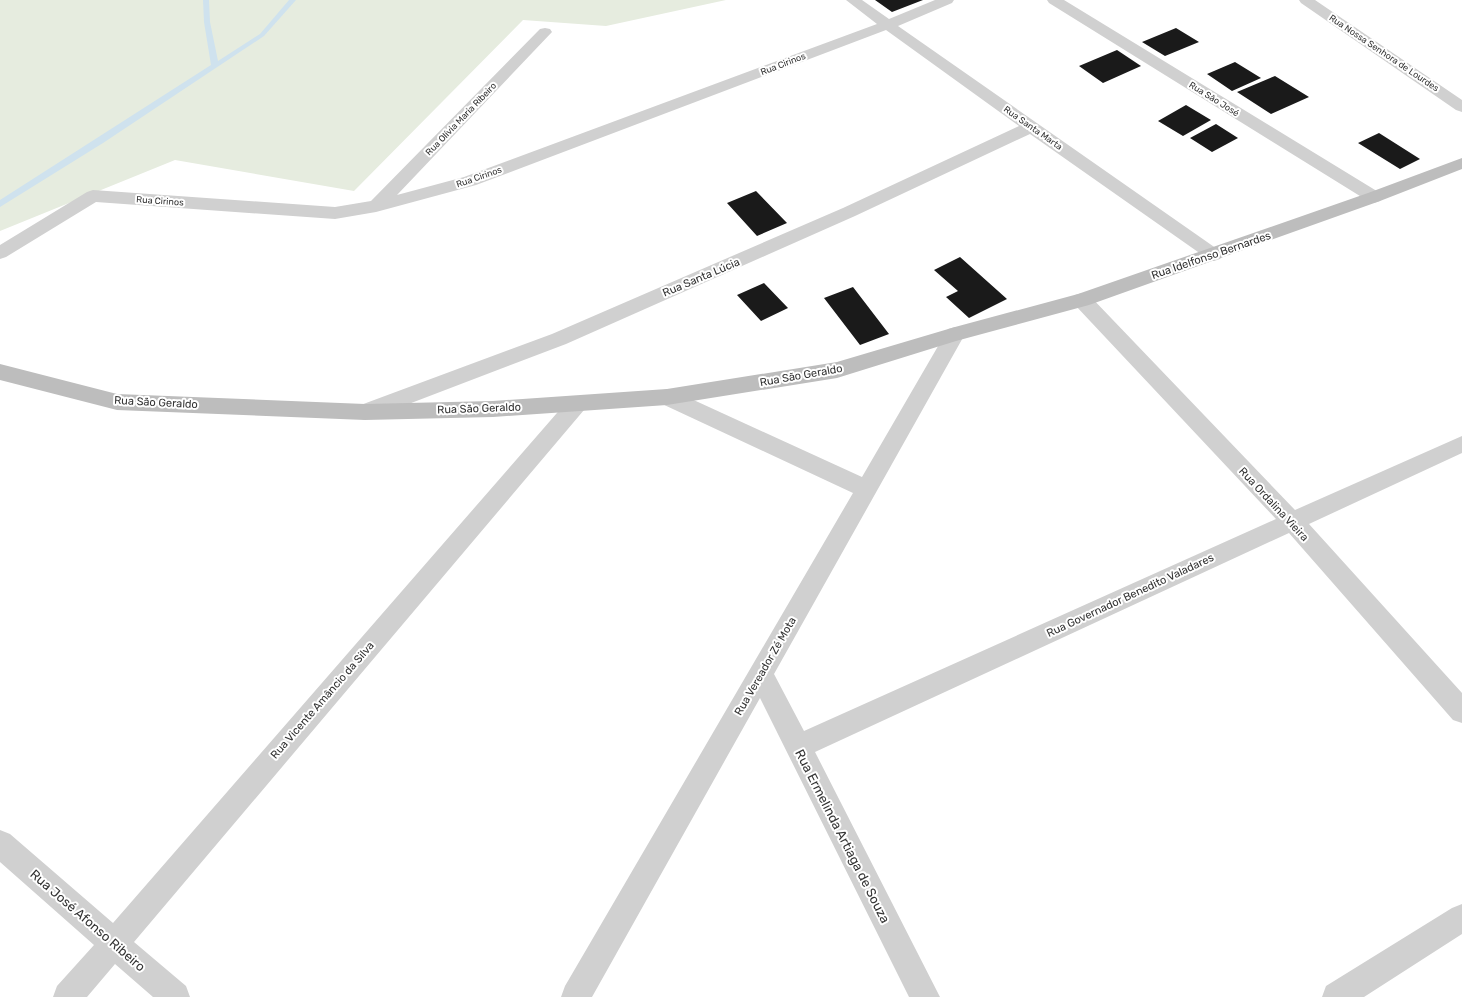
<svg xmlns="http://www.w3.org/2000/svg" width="1462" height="997" font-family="Rubik,sans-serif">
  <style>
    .green { fill: #e6ecdf }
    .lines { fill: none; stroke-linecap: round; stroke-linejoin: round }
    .stream { fill: #cfe2ee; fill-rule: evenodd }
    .building { fill: #1a1a1a }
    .street { fill: #d0d0d0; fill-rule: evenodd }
    .secondary { fill: #bdbdbd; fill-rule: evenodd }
    .labels { text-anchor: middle; stroke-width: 4; stroke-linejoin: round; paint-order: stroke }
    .far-street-label { font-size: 9px; fill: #333; stroke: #fff }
    .street-label { font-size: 11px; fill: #333; stroke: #fff }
    .near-street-label { font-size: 13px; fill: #333; stroke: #fff }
  </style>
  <rect width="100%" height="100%" fill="#fff"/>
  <path class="green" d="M 0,0 L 726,0 L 606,26 L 523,20 L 354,191 L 175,160 L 0,231 Z"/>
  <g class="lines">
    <path class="stream" d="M 203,0 L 209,0 L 210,22 L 218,61 L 260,34 L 289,0 L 296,0 L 264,36 L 103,143 L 0,207 L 0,200 L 211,65 L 204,22 Z"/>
  </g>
  <path class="building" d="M 875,0 L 923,0 L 892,12 Z
    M 1176,28 L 1199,42 L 1165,56 L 1142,42 Z
    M 1117,50 L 1141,66 L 1103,83 L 1079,66 Z
    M 1235,62 L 1261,78 L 1232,91 L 1207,74 Z
    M 1275,76 L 1309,97 L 1271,114 L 1237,92 Z
    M 1186,105 L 1211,120 L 1183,136 L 1158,121 Z
    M 1216,124 L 1238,138 L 1212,152 L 1190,138 Z
    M 1379,133 L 1420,159 L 1400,169 L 1358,143 Z
    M 756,191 L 787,223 L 757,236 L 727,203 Z
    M 960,257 L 1007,299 L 969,318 L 946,297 L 958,291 L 934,270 Z
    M 764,283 L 788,308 L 761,321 L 737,295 Z
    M 853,287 L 889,334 L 860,345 L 824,298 Z"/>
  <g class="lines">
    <path class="street" d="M 846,0 L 862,0 L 889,19 L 935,0 L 954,0 L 952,3 L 898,26 L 1220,251 L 1223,255 L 1220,259 L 1214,261 L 1208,259 L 1030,134 L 855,216 L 566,344 L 372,418 L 365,420 L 358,418 L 355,412 L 358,406 L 552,334 L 843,208 L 1019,126 L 886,30 L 476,185 L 376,212 L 335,219 L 96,202 L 6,257 L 0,259 L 0,245 L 87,192 L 93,190 L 335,207 L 371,201 L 540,29 L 545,28 L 550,29 L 552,32 L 397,195 L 464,177 L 877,24 Z
      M 1047,0 L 1064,0 L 1380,193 L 1383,197 L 1380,201 L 1374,203 L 1368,201 L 1049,3 Z
      M 1299,0 L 1315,0 L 1462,100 L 1462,112 L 1456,110 L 1301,3 Z
      M 1082,293 L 1089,295 L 1295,510 L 1462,436 L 1462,453 L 1309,524 L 1462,693 L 1462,723 L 1453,720 L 1289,533 L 815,752 L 940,997 L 909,997 L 760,698 L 592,997 L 561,997 L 565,986 L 853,493 L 660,403 L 657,397 L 660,391 L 667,389 L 674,391 L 862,477 L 948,329 L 955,327 L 962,329 L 965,334 L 774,674 L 804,731 L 1276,519 L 1075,305 L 1073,300 L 1075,295 Z
      M 577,396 L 584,398 L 587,404 L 584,410 L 134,942 L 186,986 L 190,997 L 153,997 L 115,964 L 87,997 L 53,997 L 57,986 L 94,945 L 0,862 L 0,830 L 10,834 L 113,923 L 570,398 Z
      M 1462,904 L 1462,934 L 1364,997 L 1322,997 L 1326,986 L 1452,908 Z"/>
    <path class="secondary" d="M 1462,158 L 1462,169 L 1380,201 L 1089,305 L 956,341 L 837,378 L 667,405 L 493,417 L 365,420 L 117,410 L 0,380 L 0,364 L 117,394 L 365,404 L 493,401 L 667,389 L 837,362 L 955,327 L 1078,294 L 1368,193 Z"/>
  </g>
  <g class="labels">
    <g class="far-street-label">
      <text transform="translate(1384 53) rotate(34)" y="3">Rua Nossa Senhora de Lourdes</text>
      <text transform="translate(783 64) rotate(-21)" y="3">Rua Cirinos</text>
      <text transform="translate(1214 99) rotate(32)" y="3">Rua São José</text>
      <text transform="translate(461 119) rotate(-46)" y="3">Rua Olívia Maria Ribeiro</text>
      <text transform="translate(1033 128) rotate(35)" y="3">Rua Santa Marta</text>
      <text transform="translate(479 177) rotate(-19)" y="3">Rua Cirinos</text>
      <text transform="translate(160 201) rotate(4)" y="3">Rua Cirinos</text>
    </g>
    <g class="street-label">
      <text transform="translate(1211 255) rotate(-19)" y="4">Rua Idelfonso Bernardes</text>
      <text transform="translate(701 277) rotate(-23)" y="4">Rua Santa Lúcia</text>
      <text transform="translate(801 375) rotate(-10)" y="4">Rua São Geraldo</text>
      <text transform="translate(156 402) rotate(3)" y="4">Rua São Geraldo</text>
      <text transform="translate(479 408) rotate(-2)" y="4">Rua São Geraldo</text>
      <text transform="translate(1274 504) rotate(47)" y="4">Rua Ordalina Vieira</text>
      <text transform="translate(1130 595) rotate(-25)" y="4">Rua Governador Benedito Valadares</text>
      <text transform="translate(765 666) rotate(-60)" y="4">Rua Vereador Zé Mota</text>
      <text transform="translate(322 700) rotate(-49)" y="4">Rua Vicente Amâncio da Silva</text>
    </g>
    <g class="near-street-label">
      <text transform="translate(843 836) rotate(63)" y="5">Rua Ermelinda Artiaga de Souza</text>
      <text transform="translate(88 920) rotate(41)" y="5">Rua José Afonso Ribeiro</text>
    </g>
  </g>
</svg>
